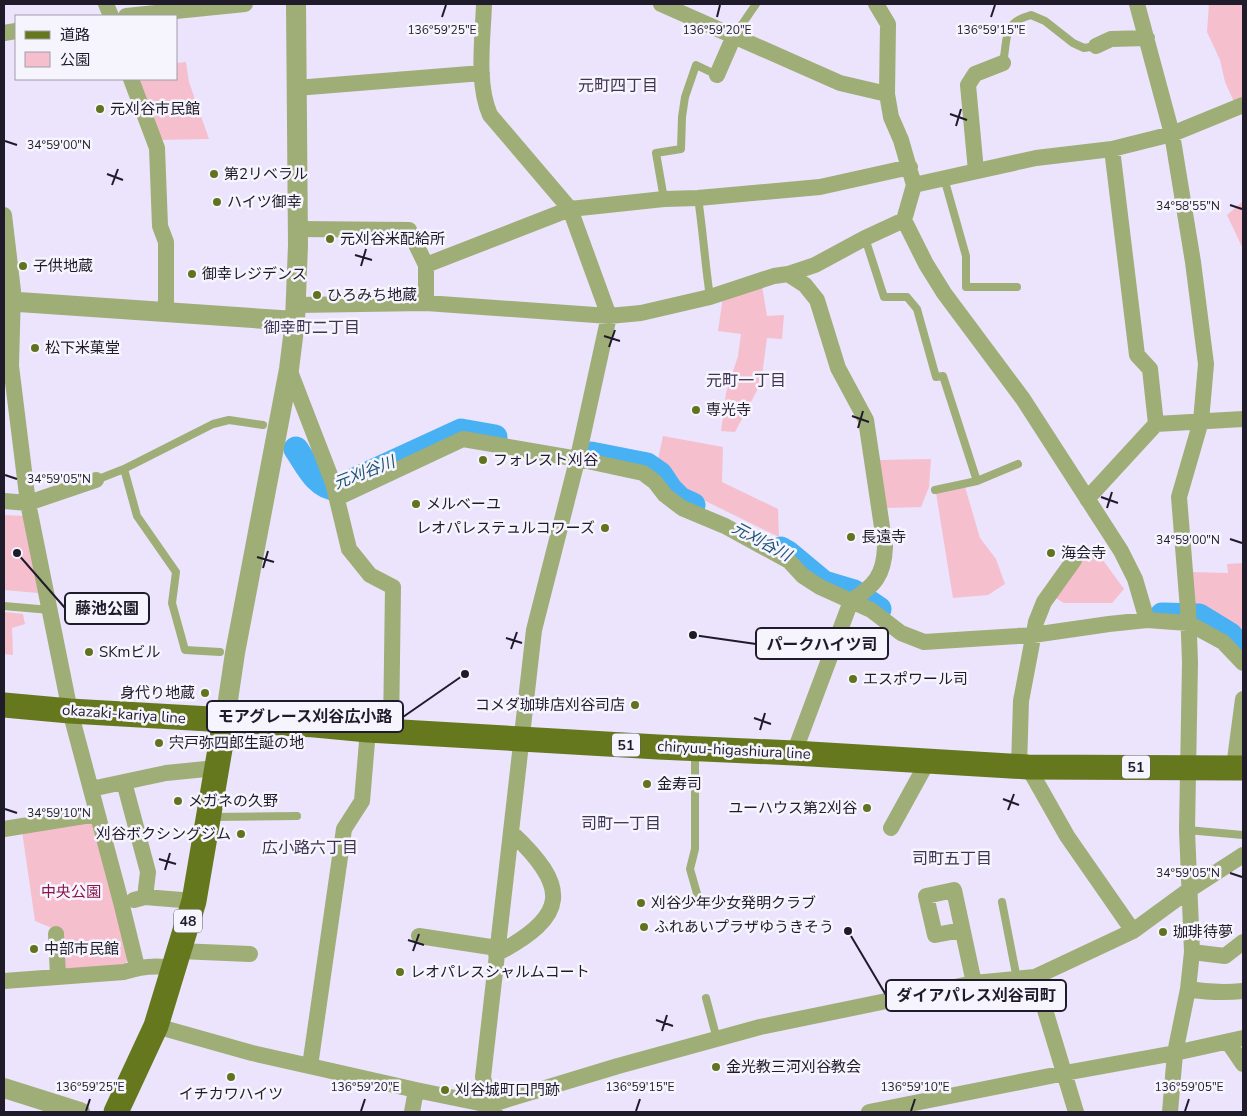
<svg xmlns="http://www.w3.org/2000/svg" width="1247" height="1116" font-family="'Nunito Sans','Noto Sans JP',sans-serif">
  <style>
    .green { fill: #f5bfce }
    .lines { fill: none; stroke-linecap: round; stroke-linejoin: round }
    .river { stroke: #48b1f3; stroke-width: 25 }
    .service { stroke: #9fad77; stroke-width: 8 }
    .minor { stroke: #9fad77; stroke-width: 16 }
    .tertiary { stroke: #9fad77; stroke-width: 20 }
    .primary { stroke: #66781d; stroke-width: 25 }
    .ticks { fill: none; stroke: #201b2a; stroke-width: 2 }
    .poi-dot { fill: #627320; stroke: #f6f4fc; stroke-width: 2 }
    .labels { text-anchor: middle; stroke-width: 5; stroke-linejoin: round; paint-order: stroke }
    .shield { fill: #f6f4fc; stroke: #605c69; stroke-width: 1 }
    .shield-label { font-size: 14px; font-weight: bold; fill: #201b2a }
    .poi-label { font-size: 15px; fill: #201b2a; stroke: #f6f4fc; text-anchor: start }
    .street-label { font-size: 15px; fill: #201b2a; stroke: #f6f4fc }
    .park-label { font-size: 15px; fill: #8c124a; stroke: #f6f4fc }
    .neighbourhood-label { font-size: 16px; fill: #3f3453; stroke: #f6f4fc }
    .water-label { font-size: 16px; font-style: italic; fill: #1a5173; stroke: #f6f4fc }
    .ticks-label { font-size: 12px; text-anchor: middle; fill: #201b2a; stroke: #f6f4fc; stroke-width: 5; stroke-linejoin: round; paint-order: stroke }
    .leader { fill: none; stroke: #201b2a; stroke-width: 2 }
    .callout-dot { fill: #201b2a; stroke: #f6f4fc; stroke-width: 2 }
    .callout { fill: #f6f4fc; stroke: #201b2a; stroke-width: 2 }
    .callout-label { font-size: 16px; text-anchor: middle; font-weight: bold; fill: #201b2a }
  </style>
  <rect width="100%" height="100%" fill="#ebe4fc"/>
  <path class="green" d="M 1209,4 L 1243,4 L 1243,100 L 1235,104 L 1225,82 L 1220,60 L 1207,32 Z
    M 186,62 L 189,82 L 209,139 L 156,140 L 136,79 L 176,79 L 176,63 Z
    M 1243,201 L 1243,249 L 1227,215 Z
    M 762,286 L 767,316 L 784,315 L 782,339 L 767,338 L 761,383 L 735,432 L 721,431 L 726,393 L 738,356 L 741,334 L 718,331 L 723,297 Z
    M 663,436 L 723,447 L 722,482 L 778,509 L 779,537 L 689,493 L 656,468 Z
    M 931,459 L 929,487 L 921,507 L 886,508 L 879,460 Z
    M 965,487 L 980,538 L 996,559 L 1005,584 L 988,595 L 953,598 L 936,493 Z
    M 4,515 L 24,516 L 38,593 L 4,590 Z
    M 1097,552 L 1124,589 L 1112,603 L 1064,603 L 1054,597 L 1079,561 Z
    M 1243,563 L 1243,638 L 1222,616 L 1194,605 L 1190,572 L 1228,573 L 1227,564 Z
    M 4,612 L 23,614 L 25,624 L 12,628 L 13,655 L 4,654 Z
    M 94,819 L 129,956 L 125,965 L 64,971 L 59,931 L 35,921 L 22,831 Z"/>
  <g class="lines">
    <path class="river" d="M 296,449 C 306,463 317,489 337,488 L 461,431 L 495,437
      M 591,454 L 647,465 L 660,474 L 670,489 L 680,499 L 693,505
      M 781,549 L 788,553 L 824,583 L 854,592 L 879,609
      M 1162,615 L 1199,616 L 1230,635 L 1243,651"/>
    <path class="service" d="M 734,36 L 756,4
      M 1003,63 C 1008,37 1002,23 1031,15 L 1045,21 L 1073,43 L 1084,48 L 1096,46
      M 944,178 L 966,256 L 966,287 L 1017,287
      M 698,198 C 703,231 705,264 710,297
      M 664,199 L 656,153 L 681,149 L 682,117 L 685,97 L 696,65 L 717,75
      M 865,238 L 884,297 L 907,297 L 917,309 L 936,377 L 943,376 L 977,481
      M 124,469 L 213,424 L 229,420 L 263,425
      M 96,480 L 124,469 L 137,516 L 176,572 L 172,603 L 185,650 L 220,652
      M 935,490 L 977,481 L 1018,464
      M 4,606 L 50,610
      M 695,753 L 695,849 L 690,869 L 698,897
      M 211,817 L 297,816
      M 1187,830 L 1243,835
      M 1002,902 L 1017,979
      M 706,998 L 717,1039"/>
    <path class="minor" d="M 106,4 L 111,16
      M 484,4 C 483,38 476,83 490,115 L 570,209 L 609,316 L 578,457 L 534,630 L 483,1077 L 489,1105 L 495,1112
      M 661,4 L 840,83 L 887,94
      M 876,4 L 888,24 L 887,94 L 891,117 L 901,140 L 914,185 L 904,220
      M 1137,4 L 1172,134 L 1193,262 L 1206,364 L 1201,421 L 1179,497 L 1188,609 L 1190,662 L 1187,830 L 1192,952 L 1188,989 L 1175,1053 L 1170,1112
      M 126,16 L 245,4
      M 4,33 L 16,31
      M 1096,46 L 1111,39 L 1147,38
      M 717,75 L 734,36
      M 131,79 L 157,148 L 160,226 L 166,242 L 166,311
      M 296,88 L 482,73
      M 1112,149 L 1137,355 L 1150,369 L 1156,424
      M 976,171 L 968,85 L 975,74 L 1003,63
      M 914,185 L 1036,158 L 1112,149 L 1172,134 L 1243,105
      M 4,215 L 13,291 L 11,366 L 28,503 L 70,711 L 121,902 L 137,967
      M 298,229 L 409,230 L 426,265
      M 788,274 L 815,265 L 865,238 L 904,220 L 926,264 L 944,293 L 1023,399 L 1121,551 L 1135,579 L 1147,620
      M 426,303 L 426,265 L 570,209 L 664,199 L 698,198 L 820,187 L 910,167
      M 296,305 L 426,303 L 609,316 L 641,313 L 710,297 L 774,276 L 788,274 L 805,285 L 817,300 L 838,368 L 866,420 L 885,547 C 884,576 874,586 851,601
      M 289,369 L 333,483 L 349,549 L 370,575 L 393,587 L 391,731
      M 337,498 L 463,439 L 578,459 L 643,473 L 655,482 L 665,495 L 682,508 L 725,526 L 789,561 L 803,576 L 820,587 L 871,610 L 901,633 L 924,642 L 1033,635 L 1109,624 L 1147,620 L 1188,623 L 1223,642 L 1243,663
      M 1087,499 L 1156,424 L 1243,419
      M 4,501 L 28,503 L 96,480
      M 794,753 L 851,601
      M 1019,767 L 1021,701 L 1036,622 L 1044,602 L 1074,560
      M 1028,767 L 1067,836 L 1133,931
      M 1234,767 L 1243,699
      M 124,782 L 148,872 L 145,897
      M 91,789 L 166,773 L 216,768
      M 891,828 L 928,761
      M 4,829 L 97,814
      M 134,900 L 145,897 L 194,901
      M 962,930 L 935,935 L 926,896 L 954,890 L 974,983
      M 56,934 L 58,976
      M 419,936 L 497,948
      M 179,951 L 250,954
      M 1192,952 L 1225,956 L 1243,942
      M 496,954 C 569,916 570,887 511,832
      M 1035,977 L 1076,1112
      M 4,981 L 124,972 C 141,966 157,965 174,968
      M 1188,989 C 1206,992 1225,993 1243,991
      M 156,1026 L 252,1053 L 416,1090
      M 1228,1042 L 1243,1064
      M 310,1066 L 344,829 L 362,801 L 368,730
      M 412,1112 L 416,1090 L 489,1105 L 618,1066 L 760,1027 L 974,983 L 1035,977 L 1133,931 L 1189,890 L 1243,855
      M 869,1112 L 1065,1073 L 1175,1053 L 1243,1038"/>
    <path class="tertiary" d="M 4,301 L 295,321
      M 225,720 L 235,653 L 289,369 L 295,321 L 298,245 L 296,4
      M 4,1088 L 80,1112"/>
    <path class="primary" d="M 4,705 L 70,711 L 315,725 L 368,730 L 658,747 L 794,753 L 1028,767 L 1243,768
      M 116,1112 L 156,1026 L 194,901 L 225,720"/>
  </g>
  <path class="ticks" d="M 442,17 L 446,5M 717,17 L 720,5M 991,17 L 995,5M 950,114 L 967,120M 956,126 L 961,109M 5,141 L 17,145M 107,174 L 123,180M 112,185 L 118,169M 1230,205 L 1242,209M 355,255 L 372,260M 361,266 L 366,249M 604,336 L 620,341M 609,347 L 615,330M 852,416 L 869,422M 858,428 L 863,411M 5,475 L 17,479M 1101,497 L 1118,503M 1107,508 L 1112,492M 1230,539 L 1242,543M 257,557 L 274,562M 263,568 L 268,551M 506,638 L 522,643M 511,649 L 517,632M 754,718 L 771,724M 760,730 L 765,713M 1003,799 L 1019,805M 5,809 L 17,813M 1008,810 L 1014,794M 159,859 L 176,864M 165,870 L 170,853M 1230,873 L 1242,877M 408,940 L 424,945M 413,951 L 419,934M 656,1020 L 673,1026M 662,1031 L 667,1015M 86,1111 L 90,1099M 361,1111 L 365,1099M 636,1111 L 640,1099M 911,1111 L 915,1099M 1185,1111 L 1189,1099"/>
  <g class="poi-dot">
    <circle cx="100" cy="109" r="5"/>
    <circle cx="214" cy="174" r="5"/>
    <circle cx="217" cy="202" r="5"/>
    <circle cx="330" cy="239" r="5"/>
    <circle cx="23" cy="266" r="5"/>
    <circle cx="192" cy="274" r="5"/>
    <circle cx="317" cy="295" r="5"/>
    <circle cx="35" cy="348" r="5"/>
    <circle cx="696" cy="410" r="5"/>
    <circle cx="483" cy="460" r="5"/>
    <circle cx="416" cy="504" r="5"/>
    <circle cx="605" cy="528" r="5"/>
    <circle cx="851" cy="537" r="5"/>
    <circle cx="1051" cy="553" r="5"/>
    <circle cx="89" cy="652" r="5"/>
    <circle cx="853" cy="679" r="5"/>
    <circle cx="205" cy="693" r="5"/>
    <circle cx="635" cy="705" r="5"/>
    <circle cx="159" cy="743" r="5"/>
    <circle cx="647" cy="784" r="5"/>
    <circle cx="178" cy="801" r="5"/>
    <circle cx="867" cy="808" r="5"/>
    <circle cx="241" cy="834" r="5"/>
    <circle cx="641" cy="903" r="5"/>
    <circle cx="644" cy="927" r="5"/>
    <circle cx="1163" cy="932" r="5"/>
    <circle cx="34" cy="949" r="5"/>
    <circle cx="400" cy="972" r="5"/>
    <circle cx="716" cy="1067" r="5"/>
    <circle cx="231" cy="1077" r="5"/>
    <circle cx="445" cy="1090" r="5"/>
  </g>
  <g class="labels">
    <g class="shield">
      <rect x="612" y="733.5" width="28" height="23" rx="4"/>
      <rect x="1122" y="755.5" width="28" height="23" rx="4"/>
      <rect x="174" y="909.5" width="28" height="23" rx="4"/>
    </g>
    <g class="shield-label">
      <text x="626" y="750">51</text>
      <text x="1136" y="772">51</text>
      <text x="188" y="926">48</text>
    </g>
    <g class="poi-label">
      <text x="110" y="114">元刈谷市民館</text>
      <text x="224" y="179">第2リベラル</text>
      <text x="227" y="207">ハイツ御幸</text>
      <text x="340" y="244">元刈谷米配給所</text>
      <text x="33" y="271">子供地蔵</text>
      <text x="202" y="279">御幸レジデンス</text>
      <text x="327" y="300">ひろみち地蔵</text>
      <text x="45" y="353">松下米菓堂</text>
      <text x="706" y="415">専光寺</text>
      <text x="493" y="465">フォレスト刈谷</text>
      <text x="426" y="509">メルベーユ</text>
      <text x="595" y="533" text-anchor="end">レオパレステュルコワーズ</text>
      <text x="861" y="542">長遠寺</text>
      <text x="1061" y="558">海会寺</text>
      <text x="99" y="657">SKmビル</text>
      <text x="863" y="684">エスポワール司</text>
      <text x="195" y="698" text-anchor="end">身代り地蔵</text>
      <text x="625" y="710" text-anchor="end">コメダ珈琲店刈谷司店</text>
      <text x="169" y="748">宍戸弥四郎生誕の地</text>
      <text x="657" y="789">金寿司</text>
      <text x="188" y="806">メガネの久野</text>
      <text x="857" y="813" text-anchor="end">ユーハウス第2刈谷</text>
      <text x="231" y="839" text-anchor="end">刈谷ボクシングジム</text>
      <text x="651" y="908">刈谷少年少女発明クラブ</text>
      <text x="654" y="932">ふれあいプラザゆうきそう</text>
      <text x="1173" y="937">珈琲待夢</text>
      <text x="44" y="954">中部市民館</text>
      <text x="410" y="977">レオパレスシャルムコート</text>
      <text x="726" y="1072">金光教三河刈谷教会</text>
      <text x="455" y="1095">刈谷城町口門跡</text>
      <text x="231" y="1099" text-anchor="middle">イチカワハイツ</text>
    </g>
    <g class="street-label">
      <text transform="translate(124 714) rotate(4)" y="5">okazaki-kariya line</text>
      <text transform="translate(734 750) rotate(3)" y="5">chiryuu-higashiura line</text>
    </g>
    <g class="park-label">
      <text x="71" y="897">中央公園</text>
    </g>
    <g class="neighbourhood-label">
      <text x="618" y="91">元町四丁目</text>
      <text x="312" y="333">御幸町二丁目</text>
      <text x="746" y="386">元町一丁目</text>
      <text x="621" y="829">司町一丁目</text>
      <text x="310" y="853">広小路六丁目</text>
      <text x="952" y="864">司町五丁目</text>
    </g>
    <g class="water-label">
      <text transform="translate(364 472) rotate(-21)" y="6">元刈谷川</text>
      <text transform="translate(762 541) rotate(28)" y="6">元刈谷川</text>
    </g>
  </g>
  <g class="ticks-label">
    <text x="442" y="34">136°59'25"E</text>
    <text x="717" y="34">136°59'20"E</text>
    <text x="991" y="34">136°59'15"E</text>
    <text x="59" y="149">34°59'00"N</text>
    <text x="1188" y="210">34°58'55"N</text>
    <text x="59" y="483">34°59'05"N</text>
    <text x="1188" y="544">34°59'00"N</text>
    <text x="59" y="817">34°59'10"N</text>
    <text x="1188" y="877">34°59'05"N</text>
    <text x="90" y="1091">136°59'25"E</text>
    <text x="365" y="1091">136°59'20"E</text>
    <text x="640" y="1091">136°59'15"E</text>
    <text x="915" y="1091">136°59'10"E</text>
    <text x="1189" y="1091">136°59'05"E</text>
  </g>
  <path class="leader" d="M17 553L65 608M693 635L756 644M465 674L403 717M848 931L886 995"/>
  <g class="callout-dot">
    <circle cx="17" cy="553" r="5"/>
    <circle cx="693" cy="635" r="5"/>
    <circle cx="465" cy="674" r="5"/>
    <circle cx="848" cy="931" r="5"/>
  </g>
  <g class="callout">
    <rect x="65" y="593" width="84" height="31" rx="5"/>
    <rect x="756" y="628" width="132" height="31" rx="5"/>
    <rect x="207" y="701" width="196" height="31" rx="5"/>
    <rect x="886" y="980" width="180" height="31" rx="5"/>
  </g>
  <g class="callout-label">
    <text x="107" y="614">藤池公園</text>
    <text x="822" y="650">パークハイツ司</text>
    <text x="305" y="722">モアグレース刈谷広小路</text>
    <text x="976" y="1001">ダイアパレス刈谷司町</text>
  </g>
  <rect width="1247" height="1116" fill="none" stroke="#201b2a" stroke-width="10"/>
  <rect x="15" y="15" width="162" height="65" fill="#f6f4fc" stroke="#a09da8"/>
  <rect x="25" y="31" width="25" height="8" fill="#66781d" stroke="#a09da8"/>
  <text x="60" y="40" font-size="15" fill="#201b2a">道路</text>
  <rect x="25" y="52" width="25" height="15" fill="#f5bfce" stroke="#a09da8"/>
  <text x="60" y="65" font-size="15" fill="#201b2a">公園</text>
</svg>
